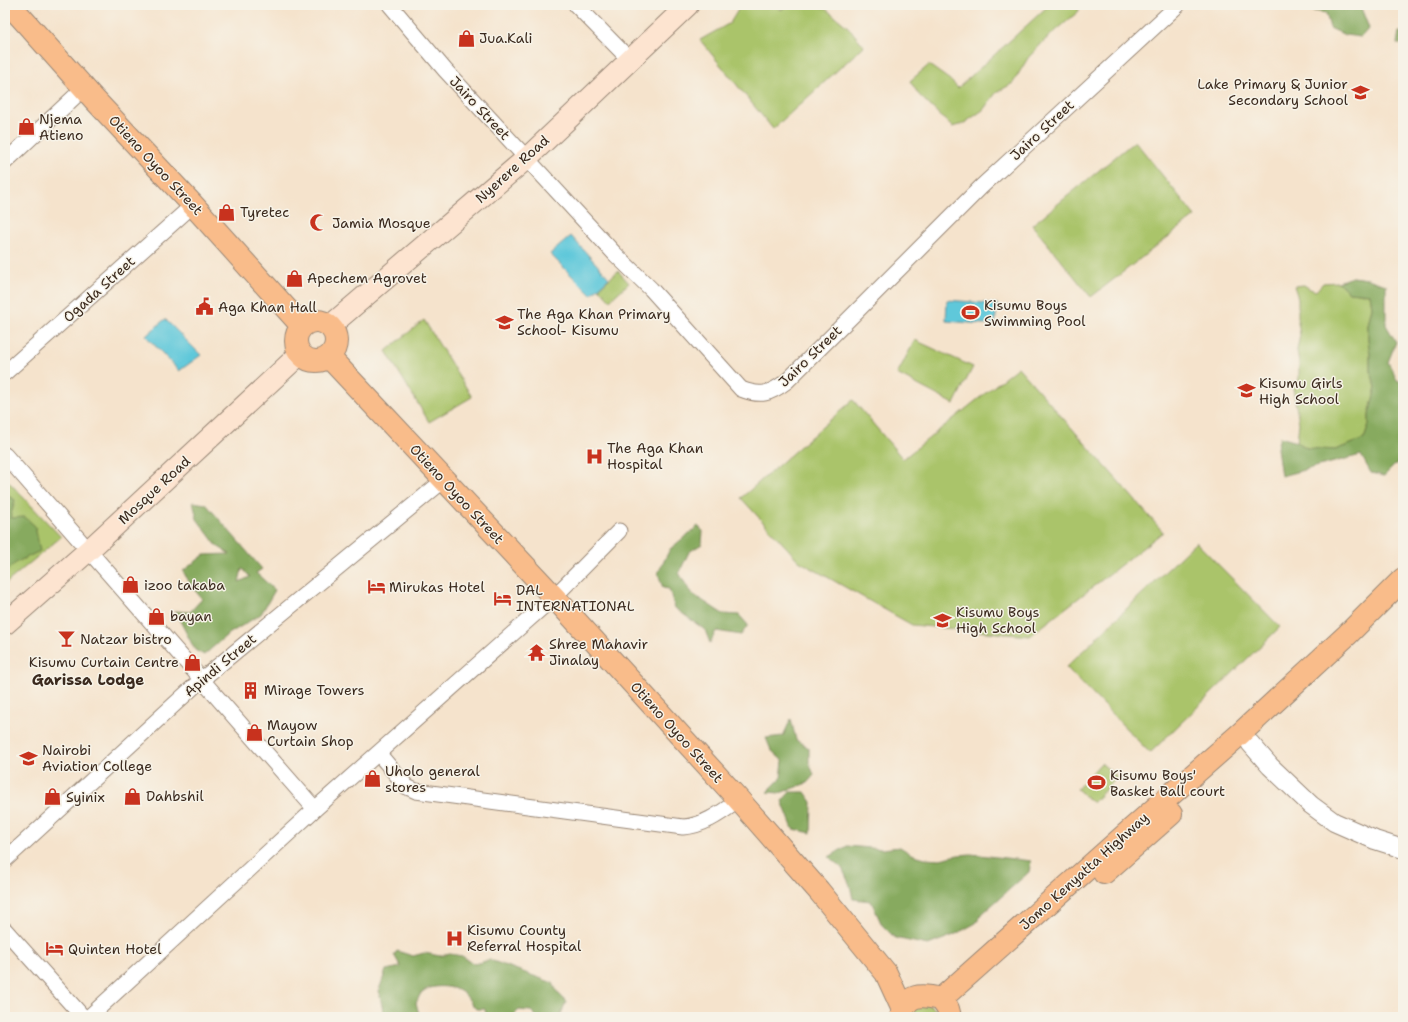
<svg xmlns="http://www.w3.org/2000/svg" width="1408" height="1022" font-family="'Shantell Sans',sans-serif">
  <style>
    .green { fill: #aac46a; stroke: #727744 }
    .forest { fill: #87aa5e; stroke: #616a3e; fill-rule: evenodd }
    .water { fill: #5ec8da; stroke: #4c797c }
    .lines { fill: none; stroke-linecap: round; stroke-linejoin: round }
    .minor-casing { stroke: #988675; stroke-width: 17 }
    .tertiary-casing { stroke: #988675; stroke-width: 20 }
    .secondary-casing { stroke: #988675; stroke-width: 23 }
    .trunk-casing { stroke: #988675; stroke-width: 24 }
    .minor { stroke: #fff; stroke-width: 15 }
    .tertiary { stroke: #fff; stroke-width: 18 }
    .secondary { stroke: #fde4d0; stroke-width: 21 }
    .trunk { stroke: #f9bc8a; stroke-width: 22 }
    .labels { text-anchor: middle; stroke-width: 3; stroke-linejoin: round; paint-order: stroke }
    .poi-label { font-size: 14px; fill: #3b2a1e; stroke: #f7f3e8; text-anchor: start }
    .street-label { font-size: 14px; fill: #3b2a1e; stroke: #f7f3e8 }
    .neighbourhood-label { font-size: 15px; font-weight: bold; fill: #3b2a1e; stroke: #f7f3e8 }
  </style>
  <rect width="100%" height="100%" fill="#f7f3e8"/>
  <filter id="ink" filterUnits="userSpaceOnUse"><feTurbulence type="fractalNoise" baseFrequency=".025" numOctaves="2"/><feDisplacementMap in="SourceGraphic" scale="8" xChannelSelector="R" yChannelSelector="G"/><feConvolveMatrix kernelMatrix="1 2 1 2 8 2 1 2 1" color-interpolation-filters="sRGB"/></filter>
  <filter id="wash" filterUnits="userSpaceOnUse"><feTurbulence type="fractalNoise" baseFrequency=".012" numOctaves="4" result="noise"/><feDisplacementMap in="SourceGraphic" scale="16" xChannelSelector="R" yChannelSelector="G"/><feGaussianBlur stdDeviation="0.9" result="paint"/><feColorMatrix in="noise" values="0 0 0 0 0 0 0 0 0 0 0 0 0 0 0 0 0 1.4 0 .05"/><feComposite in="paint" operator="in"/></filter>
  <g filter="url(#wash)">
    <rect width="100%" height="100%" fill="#f5e3cc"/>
    <path class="green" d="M 741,5 L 775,5 L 780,10 L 791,5 L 818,5 L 826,9 L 849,28 L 864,46 L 773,129 L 700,40 L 730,23 Z
      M 1049,5 L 1078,5 L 1079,11 L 1045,40 L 1028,58 L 1013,83 L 996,93 L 983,110 L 963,124 L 952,127 L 919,95 L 910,81 L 929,65 L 950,80 L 958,88 Z
      M 1135,141 L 1195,216 L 1091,297 L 1032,225 Z
      M 618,271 L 629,283 L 610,300 L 599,288 Z
      M 1338,282 L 1349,292 L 1370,294 L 1372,307 L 1368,325 L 1368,340 L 1370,354 L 1370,370 L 1376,387 L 1369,415 L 1369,425 L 1364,439 L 1335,450 L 1307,448 L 1297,442 L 1299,423 L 1293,388 L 1299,379 L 1299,364 L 1297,350 L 1300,335 L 1298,323 L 1298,298 L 1294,286 L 1304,285 L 1310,289 L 1316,291 L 1323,283 Z
      M 424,320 L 472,397 L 429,422 L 386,351 Z
      M 915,340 L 973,367 L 954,404 L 897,374 Z
      M 1018,367 L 1163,532 L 1030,636 L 912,625 L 799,561 L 741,498 L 853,400 L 903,459 Z
      M 5,478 L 61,537 L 5,584 Z
      M 1196,542 L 1280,627 L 1150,753 L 1066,667 Z
      M 1101,763 L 1117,777 L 1093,803 L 1077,789 Z
      M 918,998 L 947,1017 L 903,1017 Z"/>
    <path class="forest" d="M 1307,5 L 1363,5 L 1361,8 L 1369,28 L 1361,37 L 1345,35 L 1330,28 L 1326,13 L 1308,10 Z
      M 1399,32 L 1403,32 L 1403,44 L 1397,44 Z
      M 1352,277 L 1368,279 L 1386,285 L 1386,325 L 1396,342 L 1388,362 L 1397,380 L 1403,383 L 1403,439 L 1400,439 L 1400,460 L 1384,476 L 1371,473 L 1361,455 L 1281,476 L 1277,448 L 1280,437 L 1297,442 L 1307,448 L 1335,450 L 1364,439 L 1369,425 L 1369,415 L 1376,387 L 1370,370 L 1370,354 L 1368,340 L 1368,325 L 1372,307 L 1370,294 L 1349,292 L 1338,282 Z
      M 5,494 L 15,500 L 10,518 L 25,517 L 35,526 L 40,551 L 17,562 L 5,572 Z
      M 193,502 L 206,504 L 262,569 L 256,573 L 275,590 L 261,614 L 227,635 L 204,655 L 195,650 L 175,611 L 190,612 L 202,599 L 190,584 L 183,571 L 204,555 L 230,554 L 217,546 L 197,519 ZM 243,569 L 250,577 L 239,582 L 242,569 Z
      M 698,526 L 703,531 L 702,544 L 689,552 L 679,573 L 691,593 L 723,614 L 739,615 L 748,625 L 741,635 L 716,631 L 710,643 L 705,630 L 675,608 L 669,589 L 663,588 L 658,573 L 670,549 Z
      M 791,719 L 796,740 L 809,748 L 809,762 L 814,775 L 807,783 L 780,793 L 767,792 L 781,778 L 783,761 L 771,750 L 766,738 L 783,736 Z
      M 790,792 L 805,792 L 812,802 L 811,833 L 793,829 L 782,801 Z
      M 847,846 L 882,849 L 900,847 L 911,854 L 925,858 L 940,859 L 958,855 L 971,854 L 1031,861 L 1029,872 L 983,913 L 976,923 L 954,935 L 928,945 L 895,938 L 882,925 L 871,901 L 853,899 L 850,885 L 842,868 L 829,857 Z
      M 397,951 L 413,956 L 424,953 L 440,956 L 450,954 L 462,956 L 474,964 L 490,960 L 553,983 L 557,992 L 566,1001 L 560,1017 L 537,1017 L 531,1011 L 519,1010 L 512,1017 L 486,1017 L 485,1009 L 476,1009 C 471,1004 468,997 464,994 C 455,985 432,984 422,992 C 420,994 418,999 416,1003 L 419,1014 L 424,1017 L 384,1017 L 379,990 L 386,970 L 401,967 L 394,955 Z"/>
    <path class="water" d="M 571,236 L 609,278 L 591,295 L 550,254 Z
      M 947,300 L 997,304 L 995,325 L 946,321 Z
      M 165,319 L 201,355 L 179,371 L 146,336 Z"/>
  </g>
  <g filter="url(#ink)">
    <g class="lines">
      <defs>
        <path id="minor" d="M 390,5 L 445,70 L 615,254 L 651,289 L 741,389 C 761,397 770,394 787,381 L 981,187 L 1178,5
          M 576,5 L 630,60
          M 5,162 L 84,88
          M 5,373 L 193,205
          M 5,455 L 315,809
          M 378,753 L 407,787 L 416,791 L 683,827 C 704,826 722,812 739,800
          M 5,860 L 201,680 L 444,480
          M 5,930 L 83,1017
          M 89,1017 L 315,809 L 554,597 L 619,531"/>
        <path id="tertiary" d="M 1250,743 L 1270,766 L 1311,805 L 1334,822 L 1375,840 L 1403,849"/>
        <path id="secondary" d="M 330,326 L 527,158 L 688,5
          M 5,624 L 89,550 L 300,354"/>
        <path id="trunk" d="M 10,5 L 93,98 L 193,205 L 302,326
          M296 341a20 20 0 1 1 40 0a20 20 0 1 1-40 0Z
          M 329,357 L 554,597 L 739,800 L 819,891 L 886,973 L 903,1010
          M 1104,873 L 1171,814
          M 941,999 L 1125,835 L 1241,733 L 1347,635 L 1403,579
          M 901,1017 C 906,993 921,994 941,999 L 948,1009 L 950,1017"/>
      </defs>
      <use href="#minor" class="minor-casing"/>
      <use href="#tertiary" class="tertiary-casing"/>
      <use href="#secondary" class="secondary-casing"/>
      <use href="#trunk" class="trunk-casing"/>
      <use href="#minor" class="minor"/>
      <use href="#tertiary" class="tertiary"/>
      <use href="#secondary" class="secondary"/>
      <use href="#trunk" class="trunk"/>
    </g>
  </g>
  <defs>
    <symbol id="shop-bare" viewBox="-9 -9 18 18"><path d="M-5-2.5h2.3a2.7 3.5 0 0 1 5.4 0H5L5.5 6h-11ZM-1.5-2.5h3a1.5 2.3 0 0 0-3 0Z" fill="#c8321e" stroke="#f7f3e8" stroke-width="2.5" paint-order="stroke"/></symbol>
    <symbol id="school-bare" viewBox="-9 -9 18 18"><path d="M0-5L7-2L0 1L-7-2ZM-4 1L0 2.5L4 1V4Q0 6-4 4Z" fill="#c8321e" stroke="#f7f3e8" stroke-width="2.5" paint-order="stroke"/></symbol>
    <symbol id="mosque-bare" viewBox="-9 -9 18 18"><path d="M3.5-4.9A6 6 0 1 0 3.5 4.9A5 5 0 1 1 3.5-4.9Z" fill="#c8321e" stroke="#f7f3e8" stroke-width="2.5" paint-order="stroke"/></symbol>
    <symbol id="civic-bare" viewBox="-9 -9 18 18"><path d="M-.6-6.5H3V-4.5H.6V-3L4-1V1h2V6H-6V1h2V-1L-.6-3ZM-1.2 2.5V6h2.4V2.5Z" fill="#c8321e" stroke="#f7f3e8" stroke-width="2.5" paint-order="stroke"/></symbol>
    <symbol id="stadium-bare" viewBox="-9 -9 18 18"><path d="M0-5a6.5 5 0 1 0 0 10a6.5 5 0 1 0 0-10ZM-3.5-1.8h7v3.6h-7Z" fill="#c8321e" stroke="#f7f3e8" stroke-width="2.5" paint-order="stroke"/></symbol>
    <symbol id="hospital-bare" viewBox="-9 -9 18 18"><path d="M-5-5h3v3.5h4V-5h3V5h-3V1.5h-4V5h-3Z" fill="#c8321e" stroke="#f7f3e8" stroke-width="2.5" paint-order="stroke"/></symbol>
    <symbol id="hotel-bare" viewBox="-9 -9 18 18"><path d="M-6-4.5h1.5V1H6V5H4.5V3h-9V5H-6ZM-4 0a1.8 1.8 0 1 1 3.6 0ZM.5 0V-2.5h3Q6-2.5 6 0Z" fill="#c8321e" stroke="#f7f3e8" stroke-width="2.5" paint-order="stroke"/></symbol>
    <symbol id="bar-bare" viewBox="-9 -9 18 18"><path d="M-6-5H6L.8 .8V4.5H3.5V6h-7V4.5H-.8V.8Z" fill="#c8321e" stroke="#f7f3e8" stroke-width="2.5" paint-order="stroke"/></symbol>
    <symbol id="temple-bare" viewBox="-9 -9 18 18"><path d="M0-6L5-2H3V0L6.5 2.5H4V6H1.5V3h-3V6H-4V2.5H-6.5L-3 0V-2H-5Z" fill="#c8321e" stroke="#f7f3e8" stroke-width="2.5" paint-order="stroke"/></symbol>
    <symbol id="building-bare" viewBox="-9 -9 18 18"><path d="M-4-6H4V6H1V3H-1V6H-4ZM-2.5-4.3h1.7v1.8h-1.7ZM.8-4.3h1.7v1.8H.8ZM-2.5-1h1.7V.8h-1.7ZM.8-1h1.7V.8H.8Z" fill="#c8321e" stroke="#f7f3e8" stroke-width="2.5" paint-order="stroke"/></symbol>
    <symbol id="university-bare" viewBox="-9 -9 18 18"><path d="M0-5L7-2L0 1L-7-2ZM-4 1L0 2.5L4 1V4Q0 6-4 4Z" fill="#c8321e" stroke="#f7f3e8" stroke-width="2.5" paint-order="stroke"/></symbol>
  </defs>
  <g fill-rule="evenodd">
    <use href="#shop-bare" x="454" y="26" width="25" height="25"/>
    <use href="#school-bare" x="1348" y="80" width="25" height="25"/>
    <use href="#shop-bare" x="14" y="114" width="25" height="25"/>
    <use href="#shop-bare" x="214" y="200" width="25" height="25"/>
    <use href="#mosque-bare" x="306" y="210" width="25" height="25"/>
    <use href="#shop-bare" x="282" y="266" width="25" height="25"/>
    <use href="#civic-bare" x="192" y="294" width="25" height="25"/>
    <use href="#stadium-bare" x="958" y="300" width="25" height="25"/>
    <use href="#school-bare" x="492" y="310" width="25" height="25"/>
    <use href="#school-bare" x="1234" y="378" width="25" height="25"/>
    <use href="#hospital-bare" x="582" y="444" width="25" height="25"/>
    <use href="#shop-bare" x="118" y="572" width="25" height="25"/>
    <use href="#hotel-bare" x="364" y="574" width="25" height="25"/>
    <use href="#hotel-bare" x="490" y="586" width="25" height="25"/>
    <use href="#shop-bare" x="144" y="604" width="25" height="25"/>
    <use href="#school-bare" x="930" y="608" width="25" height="25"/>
    <use href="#bar-bare" x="54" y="626" width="25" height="25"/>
    <use href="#temple-bare" x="524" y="640" width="25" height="25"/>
    <use href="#shop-bare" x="180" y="650" width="25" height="25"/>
    <use href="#building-bare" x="238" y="678" width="25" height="25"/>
    <use href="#shop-bare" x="242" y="720" width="25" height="25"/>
    <use href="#university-bare" x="16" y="746" width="25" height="25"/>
    <use href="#shop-bare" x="360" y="766" width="25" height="25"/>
    <use href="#stadium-bare" x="1084" y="770" width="25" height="25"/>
    <use href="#shop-bare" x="120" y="784" width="25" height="25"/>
    <use href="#shop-bare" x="40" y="784" width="25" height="25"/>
    <use href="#hospital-bare" x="442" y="926" width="25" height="25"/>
    <use href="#hotel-bare" x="42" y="936" width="25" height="25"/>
  </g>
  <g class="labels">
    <g class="poi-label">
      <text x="479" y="43">Jua.Kali</text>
      <text x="1348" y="89" text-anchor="end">Lake Primary &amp; Junior<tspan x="1348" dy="16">Secondary School</tspan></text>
      <text x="39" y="124">Njema<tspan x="39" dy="16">Atieno</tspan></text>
      <text x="240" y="217">Tyretec</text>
      <text x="332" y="228">Jamia Mosque</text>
      <text x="307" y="283">Apechem Agrovet</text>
      <text x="984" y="310">Kisumu Boys<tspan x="984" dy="16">Swimming Pool</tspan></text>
      <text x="218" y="312">Aga Khan Hall</text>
      <text x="517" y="319">The Aga Khan Primary<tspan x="517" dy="16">School- Kisumu</tspan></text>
      <text x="1259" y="388">Kisumu Girls<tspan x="1259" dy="16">High School</tspan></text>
      <text x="607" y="453">The Aga Khan<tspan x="607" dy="16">Hospital</tspan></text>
      <text x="144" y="590">izoo takaba</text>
      <text x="389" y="592">Mirukas Hotel</text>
      <text x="516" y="595">DAL<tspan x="516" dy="16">INTERNATIONAL</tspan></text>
      <text x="956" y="617">Kisumu Boys<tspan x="956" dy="16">High School</tspan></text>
      <text x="170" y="621">bayan</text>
      <text x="80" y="644">Natzar bistro</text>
      <text x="549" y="649">Shree Mahavir<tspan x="549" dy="16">Jinalay</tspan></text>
      <text x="179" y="667" text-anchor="end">Kisumu Curtain Centre</text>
      <text x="264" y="695">Mirage Towers</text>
      <text x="267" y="730">Mayow<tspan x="267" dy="16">Curtain Shop</tspan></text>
      <text x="42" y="755">Nairobi<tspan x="42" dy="16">Aviation College</tspan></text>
      <text x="385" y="776">Uholo general<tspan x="385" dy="16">stores</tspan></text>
      <text x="1110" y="780">Kisumu Boys'<tspan x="1110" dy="16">Basket Ball court</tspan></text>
      <text x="146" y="801">Dahbshil</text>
      <text x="66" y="802">Syinix</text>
      <text x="467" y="935">Kisumu County<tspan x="467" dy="16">Referral Hospital</tspan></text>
      <text x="68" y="954">Quinten Hotel</text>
    </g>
    <g class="street-label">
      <text transform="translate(480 108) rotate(47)" y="5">Jairo Street</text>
      <text transform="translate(1042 130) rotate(-43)" y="5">Jairo Street</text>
      <text transform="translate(156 165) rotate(47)" y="5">Otieno Oyoo Street</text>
      <text transform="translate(512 169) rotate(-42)" y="5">Nyerere Road</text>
      <text transform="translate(99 289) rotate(-42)" y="5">Ogada Street</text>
      <text transform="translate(810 356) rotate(-44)" y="5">Jairo Street</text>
      <text transform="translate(154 490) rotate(-43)" y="5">Mosque Road</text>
      <text transform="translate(457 494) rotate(47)" y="5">Otieno Oyoo Street</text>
      <text transform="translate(220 665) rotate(-40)" y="5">Apindi Street</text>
      <text transform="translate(677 732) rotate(48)" y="5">Otieno Oyoo Street</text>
      <text transform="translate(1084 871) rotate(-42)" y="5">Jomo Kenyatta Highway</text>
    </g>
    <g class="neighbourhood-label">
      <text x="88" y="685">Garissa Lodge</text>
    </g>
  </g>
  <rect width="1408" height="1022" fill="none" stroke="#f7f3e8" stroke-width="20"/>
</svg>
